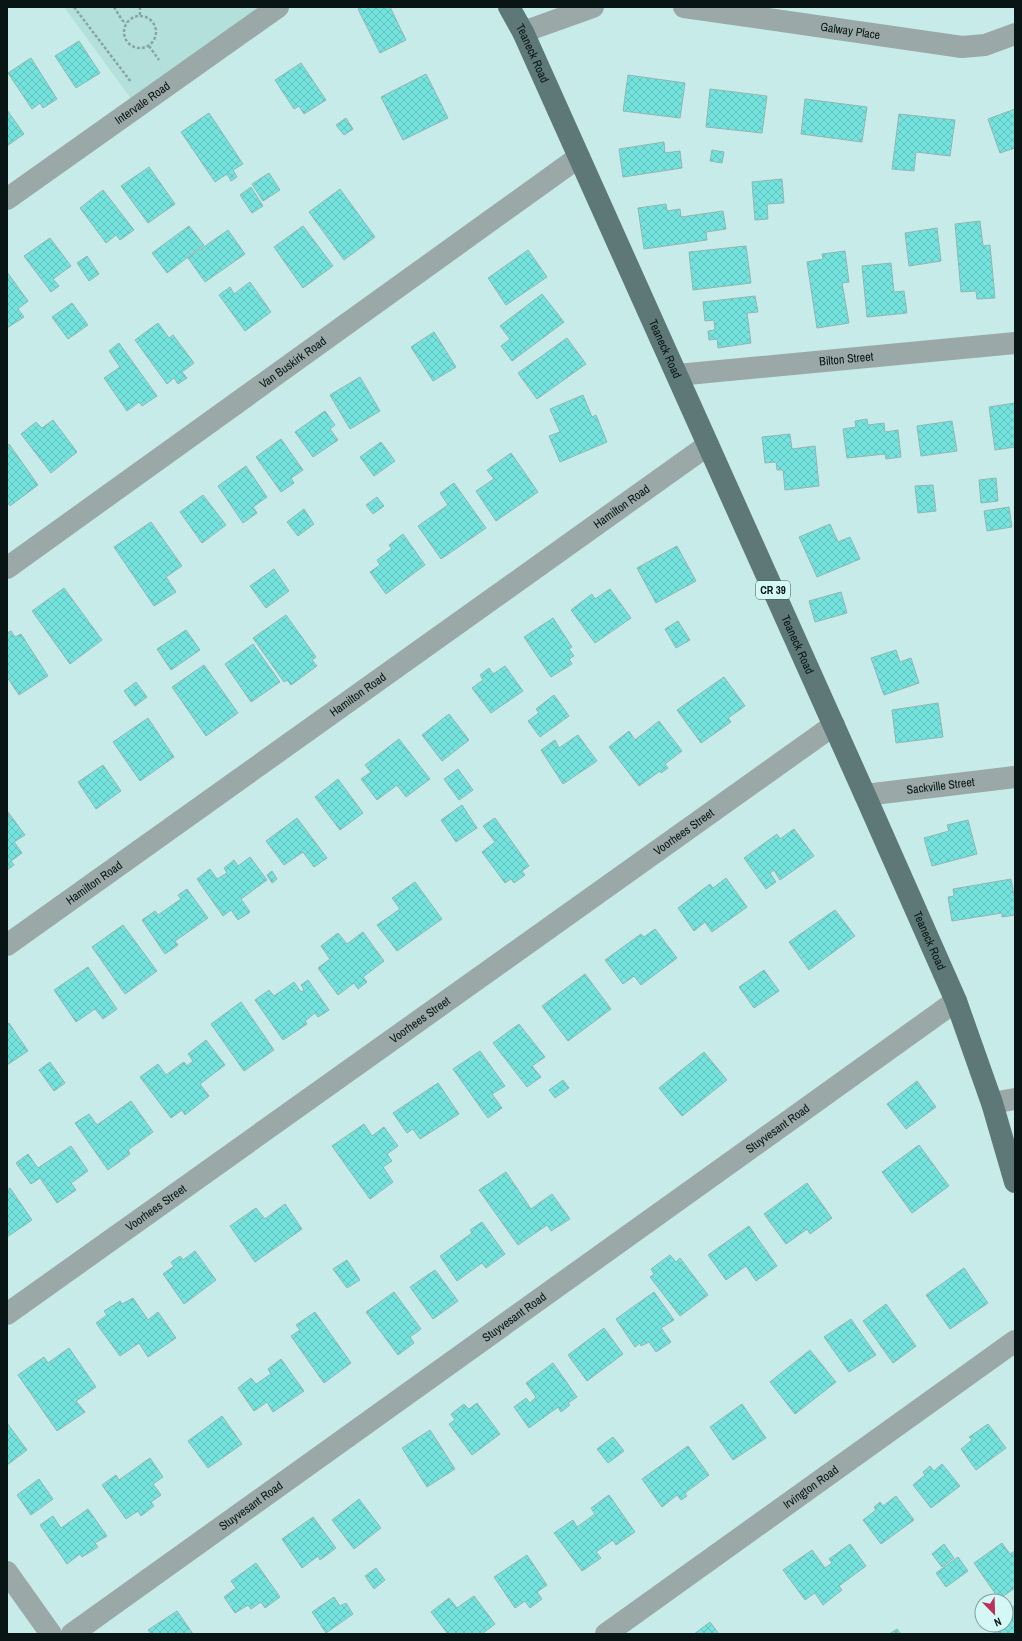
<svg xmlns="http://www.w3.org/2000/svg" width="1022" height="1641" font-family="'Archivo Narrow',sans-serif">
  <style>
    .built { fill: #b4e0dc }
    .building { fill: url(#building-cross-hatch); stroke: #94b5b3 }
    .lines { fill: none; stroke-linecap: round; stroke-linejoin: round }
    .path { stroke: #88a5a3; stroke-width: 2.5; stroke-dasharray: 3 2; stroke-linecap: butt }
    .minor { stroke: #9aa8a7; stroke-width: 22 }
    .major { stroke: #5d7876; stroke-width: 22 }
    .labels { text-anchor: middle; stroke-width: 4; stroke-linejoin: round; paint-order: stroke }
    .shield { fill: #d4f8f5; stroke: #455958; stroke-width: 1 }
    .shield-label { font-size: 11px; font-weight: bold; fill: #081514 }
    .street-label { font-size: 12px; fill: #081514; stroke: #d4f8f5 }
  </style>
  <defs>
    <pattern id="building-cross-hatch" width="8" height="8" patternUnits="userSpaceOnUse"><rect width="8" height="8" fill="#75e3dd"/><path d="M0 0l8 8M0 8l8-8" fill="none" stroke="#64c2bd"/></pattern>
  </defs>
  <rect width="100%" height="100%" fill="#c7ebe8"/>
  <path class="built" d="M 64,7 L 278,7 L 137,107 Z"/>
  <path class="building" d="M 362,7 L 390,7 L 406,40 L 380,53 L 358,9 Z
    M 79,41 L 100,73 L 76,88 L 55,56 Z
    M 31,58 L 57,99 L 43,108 L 40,103 L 32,109 L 8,73 Z
    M 301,63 L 326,100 L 304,114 L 299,106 L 294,109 L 275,80 Z
    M 426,74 L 448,118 L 403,140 L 381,97 Z
    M 628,75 L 685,83 L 680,118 L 623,111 Z
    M 710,89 L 767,96 L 762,133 L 706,127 Z
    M 805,99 L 867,107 L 862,142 L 801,134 Z
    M 1015,109 L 1015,148 L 1000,153 L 988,119 Z
    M 7,110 L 24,134 L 7,146 Z
    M 209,113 L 243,164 L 233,170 L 237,177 L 231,181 L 227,174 L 215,182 L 181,132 Z
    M 899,114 L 955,120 L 950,156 L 916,152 L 914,171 L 892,169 Z
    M 346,118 L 353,129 L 344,135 L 336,125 Z
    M 664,142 L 665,153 L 680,151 L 682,168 L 623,177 L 619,149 Z
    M 712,150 L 724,152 L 722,163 L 710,161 Z
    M 149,167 L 175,204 L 148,223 L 121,186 Z
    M 269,173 L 280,190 L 263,201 L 252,184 Z
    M 782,179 L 784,203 L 767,204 L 768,219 L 755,220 L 752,182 Z
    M 251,187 L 263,206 L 252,213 L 240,195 Z
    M 340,189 L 375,237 L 344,260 L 309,212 Z
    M 103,190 L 134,230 L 120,240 L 116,235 L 106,243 L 80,208 Z
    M 666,204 L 667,211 L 680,209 L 681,217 L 723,211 L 726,229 L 706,232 L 707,240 L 644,249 L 638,208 Z
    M 980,221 L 983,246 L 990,245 L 995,298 L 977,299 L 976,291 L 961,292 L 955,224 Z
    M 189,226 L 204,245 L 167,273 L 152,253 Z
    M 303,226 L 333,266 L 303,288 L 274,247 Z
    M 937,228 L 941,261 L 909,266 L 905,233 Z
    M 228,230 L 245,254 L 205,282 L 188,258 Z
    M 50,238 L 71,266 L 53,279 L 59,286 L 51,292 L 24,256 Z
    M 746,246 L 751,283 L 693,290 L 689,252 Z
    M 528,250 L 547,277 L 506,305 L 488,278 Z
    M 845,251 L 849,282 L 842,283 L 849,323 L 817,328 L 807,262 L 823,259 L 822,254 Z
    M 87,256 L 99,274 L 89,281 L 77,263 Z
    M 891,263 L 894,292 L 904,291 L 907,313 L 867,317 L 862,266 Z
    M 7,272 L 28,301 L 18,309 L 24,317 L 7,328 Z
    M 250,282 L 271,312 L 245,331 L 219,295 L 230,287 L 234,294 Z
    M 542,294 L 564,322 L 512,361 L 501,346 L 510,339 L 500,326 Z
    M 755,296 L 758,312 L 747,313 L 751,343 L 718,348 L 717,339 L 709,340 L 708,331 L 715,330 L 714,320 L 705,321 L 703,302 Z
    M 72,303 L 88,325 L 68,339 L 52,317 Z
    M 158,323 L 169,338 L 173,335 L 194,363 L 182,372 L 187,378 L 178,384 L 174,378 L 167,384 L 135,340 Z
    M 434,332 L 456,367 L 433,381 L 411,347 Z
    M 567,338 L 586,364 L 537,399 L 518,373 Z
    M 119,343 L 157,396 L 142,406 L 139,402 L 127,411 L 104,378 L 120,367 L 109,351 Z
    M 360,377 L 380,411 L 350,429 L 330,395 Z
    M 583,395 L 592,417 L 596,415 L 607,442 L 560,462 L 549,436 L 560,432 L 550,409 Z
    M 1015,403 L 1015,447 L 995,450 L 989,407 Z
    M 325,411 L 335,425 L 330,429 L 338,440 L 313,457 L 295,432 Z
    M 867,419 L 868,425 L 884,423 L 885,432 L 898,430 L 901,457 L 886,459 L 885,454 L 847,458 L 843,429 L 856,427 L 855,421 Z
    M 53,420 L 77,452 L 51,473 L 21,434 L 36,422 L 42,428 Z
    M 952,421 L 957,451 L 921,456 L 917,426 Z
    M 790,434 L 792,449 L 815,446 L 819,486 L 785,490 L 783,470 L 777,470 L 776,462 L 765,463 L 762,437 Z
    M 281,439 L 303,470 L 291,478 L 294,483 L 281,492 L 256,457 Z
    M 381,442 L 395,461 L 374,476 L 360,457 Z
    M 9,444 L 38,485 L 10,506 L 7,502 L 7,446 Z
    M 511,453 L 538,492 L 496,521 L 476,491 L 494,479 L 487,470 Z
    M 246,466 L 267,497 L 253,507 L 257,513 L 243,523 L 218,486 Z
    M 996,478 L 998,501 L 981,503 L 979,480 Z
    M 454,483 L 486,528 L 441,559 L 418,526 L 448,505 L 440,493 Z
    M 933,485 L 936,511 L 918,513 L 915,486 Z
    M 203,495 L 226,525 L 202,543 L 180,512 Z
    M 377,497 L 384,506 L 373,514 L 366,505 Z
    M 1009,507 L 1012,527 L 987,531 L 984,511 Z
    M 304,509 L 314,524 L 298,536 L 287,522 Z
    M 151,522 L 182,566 L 166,577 L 176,592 L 154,606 L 114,547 Z
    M 830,524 L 838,542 L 850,537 L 860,559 L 817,577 L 799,537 Z
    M 403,534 L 425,565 L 386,594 L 370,572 L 380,565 L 377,560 L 392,549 L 389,545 Z
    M 677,546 L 696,581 L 656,603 L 637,568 Z
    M 274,569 L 289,591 L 266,608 L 250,586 Z
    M 64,588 L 102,640 L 70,664 L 32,611 Z
    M 610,589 L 631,618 L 595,643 L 571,610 L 592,594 L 595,599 Z
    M 841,592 L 847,613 L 815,622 L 809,601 Z
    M 286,615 L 316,657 L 312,660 L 317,666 L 291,685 L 287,680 L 284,682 L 253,638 Z
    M 553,618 L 572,647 L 569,649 L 574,656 L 569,659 L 572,664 L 551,677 L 524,637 Z
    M 678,621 L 690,640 L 676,648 L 665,629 Z
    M 186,630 L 200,650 L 171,670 L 157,649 Z
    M 11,631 L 15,637 L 21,634 L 48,676 L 19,695 L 7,677 L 7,633 Z
    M 253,644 L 280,682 L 251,702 L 225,664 Z
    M 896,650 L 900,662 L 911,658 L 919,683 L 884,695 L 871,658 Z
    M 204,665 L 238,713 L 206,736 L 172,687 Z
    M 505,666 L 523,691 L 491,713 L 472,688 L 483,680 L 480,675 L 489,668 L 493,674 Z
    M 724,677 L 745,706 L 728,718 L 731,722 L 701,743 L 677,710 Z
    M 136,682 L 147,697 L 135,706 L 124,691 Z
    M 554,695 L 569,716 L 540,737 L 528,721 L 539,713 L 536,709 Z
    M 938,703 L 943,737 L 896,743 L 892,710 Z
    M 449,714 L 469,740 L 442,761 L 422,735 Z
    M 148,718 L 174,757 L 140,781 L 113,742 Z
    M 659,721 L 682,751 L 665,764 L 668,768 L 661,773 L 660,771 L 639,786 L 609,747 L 629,731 L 635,740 Z
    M 578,735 L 597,761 L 563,784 L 541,750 L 555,740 L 559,748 Z
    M 399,739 L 430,779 L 406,797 L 397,785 L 377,800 L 361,779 L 371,772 L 365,765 Z
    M 103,765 L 121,791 L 96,809 L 78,782 Z
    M 458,769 L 473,790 L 459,800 L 444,779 Z
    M 338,779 L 363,813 L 340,830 L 315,797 Z
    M 462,805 L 477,828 L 456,842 L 441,820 Z
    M 8,812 L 25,835 L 14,842 L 22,853 L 11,861 L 14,865 L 7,870 Z
    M 297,818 L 327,858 L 314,867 L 303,852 L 284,865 L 266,841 Z
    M 495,818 L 529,866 L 522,871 L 525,875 L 514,883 L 511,879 L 505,883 L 482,852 L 495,842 L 483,826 Z
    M 968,820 L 977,854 L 932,866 L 924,838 L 949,831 L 947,825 Z
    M 794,829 L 814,856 L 780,880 L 774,870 L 770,873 L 776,882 L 766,889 L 744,858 L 777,834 L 780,839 Z
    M 250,857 L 267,880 L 241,899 L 250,912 L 238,920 L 231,910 L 223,916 L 197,879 L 210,869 L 217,879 L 227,873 L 224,868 L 234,860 L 238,866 Z
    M 272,871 L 277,879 L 272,883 L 267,875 Z
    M 726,878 L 747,907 L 712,932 L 705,922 L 694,931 L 678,908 L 710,884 L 713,888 Z
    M 1011,879 L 1015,901 L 1015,915 L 1002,917 L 1002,913 L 952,921 L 948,897 L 954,896 L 953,889 Z
    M 415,882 L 442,919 L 397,951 L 377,925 L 400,909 L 392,898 Z
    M 187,889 L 208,918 L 175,941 L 178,945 L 165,954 L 142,920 L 155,911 L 158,915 L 181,899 L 178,895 Z
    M 835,910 L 855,936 L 809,970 L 789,942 Z
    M 123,925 L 157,971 L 125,994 L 92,947 Z
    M 655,929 L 677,958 L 641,985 L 634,976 L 623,984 L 605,960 L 641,934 L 644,937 Z
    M 363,932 L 384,961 L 363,977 L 367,982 L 358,989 L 354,983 L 338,995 L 318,968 L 330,959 L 321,946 L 338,933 L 347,944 Z
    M 88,967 L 117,1009 L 103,1019 L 95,1009 L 76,1022 L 54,990 Z
    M 764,970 L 779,991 L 754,1008 L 739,987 Z
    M 585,974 L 611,1009 L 568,1041 L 542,1006 Z
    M 308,980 L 329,1010 L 318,1017 L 315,1013 L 305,1021 L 307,1024 L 283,1040 L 255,1000 L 269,990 L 274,996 L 294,982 L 301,992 L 304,990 L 301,985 Z
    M 241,1002 L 274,1050 L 244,1071 L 211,1024 Z
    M 9,1023 L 28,1051 L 7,1065 L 7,1024 Z
    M 519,1024 L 545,1057 L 532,1066 L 541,1077 L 527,1087 L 493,1043 Z
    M 206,1040 L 225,1065 L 200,1084 L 209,1096 L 185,1115 L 182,1110 L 171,1118 L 140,1077 L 158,1064 L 166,1075 L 184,1062 L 187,1066 L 193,1061 L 188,1054 Z
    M 480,1051 L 505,1086 L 492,1094 L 502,1108 L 488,1118 L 453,1069 Z
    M 704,1052 L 727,1080 L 682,1116 L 659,1088 Z
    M 50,1062 L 65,1083 L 54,1091 L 39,1070 Z
    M 563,1080 L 569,1088 L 555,1098 L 549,1090 Z
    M 917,1081 L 936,1107 L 906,1129 L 887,1104 Z
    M 438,1083 L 459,1114 L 420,1139 L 413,1129 L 407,1133 L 393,1113 Z
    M 131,1101 L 153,1132 L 128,1150 L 130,1154 L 108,1170 L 75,1123 L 89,1114 L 97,1125 Z
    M 364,1124 L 372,1136 L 384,1127 L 398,1146 L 387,1154 L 392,1161 L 383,1167 L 393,1182 L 370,1199 L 332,1146 Z
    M 919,1145 L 949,1186 L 912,1213 L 882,1172 Z
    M 71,1146 L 88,1171 L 71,1183 L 76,1190 L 57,1203 L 40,1178 L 31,1184 L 16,1163 L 28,1154 L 38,1168 Z
    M 506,1172 L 531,1209 L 552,1194 L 570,1219 L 551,1231 L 547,1225 L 518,1245 L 479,1190 Z
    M 807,1183 L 832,1218 L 810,1234 L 807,1229 L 786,1244 L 764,1214 Z
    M 10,1188 L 32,1220 L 7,1237 L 7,1190 Z
    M 285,1204 L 302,1229 L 255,1262 L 230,1226 L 256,1208 L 265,1219 Z
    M 482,1222 L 505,1254 L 486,1268 L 482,1263 L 457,1281 L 440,1256 L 472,1233 L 470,1230 Z
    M 749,1226 L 777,1266 L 756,1281 L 746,1266 L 726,1280 L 708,1255 Z
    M 195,1251 L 216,1280 L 184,1304 L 163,1274 L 174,1266 L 171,1262 L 180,1256 L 183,1260 Z
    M 670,1255 L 676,1262 L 680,1258 L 708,1295 L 680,1316 L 650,1277 L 654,1274 L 651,1269 Z
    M 347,1260 L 360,1280 L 347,1288 L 333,1269 Z
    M 964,1268 L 988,1303 L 950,1329 L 926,1295 Z
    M 435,1270 L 458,1301 L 433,1319 L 410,1287 Z
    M 394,1292 L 421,1329 L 410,1337 L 414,1343 L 398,1355 L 366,1312 Z
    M 654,1292 L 674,1320 L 661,1328 L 671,1342 L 656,1352 L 649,1342 L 641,1346 L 640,1343 L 635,1347 L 616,1319 Z
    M 133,1298 L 148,1320 L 158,1312 L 176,1338 L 148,1357 L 139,1343 L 120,1356 L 96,1323 L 107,1315 L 104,1311 L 120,1301 L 122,1304 Z
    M 886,1304 L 916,1346 L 893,1363 L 863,1321 Z
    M 315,1312 L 351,1363 L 324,1383 L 291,1336 L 300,1330 L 296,1325 Z
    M 851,1319 L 876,1355 L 849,1372 L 824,1337 Z
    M 604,1328 L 623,1354 L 587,1381 L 568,1355 Z
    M 69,1348 L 96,1387 L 76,1401 L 85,1412 L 57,1431 L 18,1375 L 44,1357 L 48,1363 Z
    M 810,1350 L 836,1382 L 795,1414 L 770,1382 Z
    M 281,1359 L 304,1391 L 273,1412 L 267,1402 L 254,1411 L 238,1388 L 251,1378 L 256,1384 L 271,1374 L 268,1369 Z
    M 553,1363 L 577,1397 L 568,1403 L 570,1405 L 561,1412 L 558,1407 L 529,1428 L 514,1407 L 526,1398 L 530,1403 L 536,1397 L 526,1383 Z
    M 477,1403 L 500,1434 L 472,1455 L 449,1424 L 455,1420 L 451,1414 L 464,1404 L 469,1409 Z
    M 742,1404 L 766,1438 L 733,1460 L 710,1427 Z
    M 222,1416 L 242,1444 L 208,1468 L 188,1441 Z
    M 7,1423 L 27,1450 L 7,1465 Z
    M 988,1424 L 1006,1448 L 976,1470 L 961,1449 L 972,1440 L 969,1437 Z
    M 430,1430 L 455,1469 L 427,1487 L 402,1448 Z
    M 613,1437 L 624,1451 L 608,1463 L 597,1449 Z
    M 688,1446 L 709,1475 L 685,1493 L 687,1496 L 681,1500 L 677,1495 L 662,1507 L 642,1479 Z
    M 150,1458 L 163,1477 L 153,1484 L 161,1495 L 151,1502 L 154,1506 L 141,1516 L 138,1511 L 126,1519 L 102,1485 L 116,1475 L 119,1480 Z
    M 942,1464 L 960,1486 L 931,1508 L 913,1485 L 925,1475 L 923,1472 L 930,1466 L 934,1471 Z
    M 39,1479 L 53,1499 L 31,1515 L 17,1495 Z
    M 609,1495 L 635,1532 L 616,1545 L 613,1540 L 596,1552 L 601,1558 L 582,1571 L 554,1533 L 573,1520 L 577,1527 L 595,1514 L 591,1508 Z
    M 896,1496 L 914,1520 L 881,1544 L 863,1520 L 876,1510 L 874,1507 L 880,1502 L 883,1506 Z
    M 359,1499 L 381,1528 L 354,1549 L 332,1520 Z
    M 88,1509 L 107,1536 L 95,1543 L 98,1547 L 82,1557 L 80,1554 L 67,1564 L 40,1525 L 53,1516 L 61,1528 Z
    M 313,1517 L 336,1548 L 320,1560 L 318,1556 L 302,1568 L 282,1539 Z
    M 1002,1543 L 1010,1554 L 1015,1551 L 1015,1588 L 999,1599 L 974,1563 Z
    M 850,1544 L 866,1566 L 839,1586 L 842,1590 L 823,1605 L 815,1593 L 805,1600 L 783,1570 L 812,1550 L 825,1568 L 832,1563 L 829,1559 Z
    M 944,1544 L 954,1558 L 942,1567 L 932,1554 Z
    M 527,1555 L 547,1585 L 537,1592 L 542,1599 L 530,1608 L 525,1601 L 515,1608 L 494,1577 Z
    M 958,1557 L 968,1571 L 946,1587 L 936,1573 Z
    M 256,1563 L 280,1597 L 265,1608 L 261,1602 L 251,1609 L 248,1605 L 235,1613 L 224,1597 L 236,1588 L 231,1581 Z
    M 376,1568 L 385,1580 L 374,1589 L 365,1576 Z
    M 474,1596 L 495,1624 L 482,1634 L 448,1634 L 431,1612 L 449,1598 L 457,1608 Z
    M 334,1597 L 340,1606 L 346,1603 L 353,1614 L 326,1633 L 312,1612 Z
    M 1014,1606 L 1015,1634 L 996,1634 L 989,1625 L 1006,1625 L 1006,1612 Z
    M 177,1611 L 193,1634 L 151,1634 L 148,1630 Z
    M 710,1622 L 719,1634 L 694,1634 Z
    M 897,1629 L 901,1634 L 889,1634 Z"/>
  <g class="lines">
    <path class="path" d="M 74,7 L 131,82
      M 114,7 L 122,20 L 126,23
      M 140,7 L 140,15
      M124 32a16 16 0 1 1 32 0a16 16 0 1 1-32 0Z
      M 149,46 L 159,60"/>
    <g class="minor">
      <path id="s1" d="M 684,7 L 962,47 L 985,45 L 1015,34"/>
      <path d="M 523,32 L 593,7"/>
      <path id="s2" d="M 7,199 L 278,7"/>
      <path id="s3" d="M 677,375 L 1015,343"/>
      <path id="s4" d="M 7,568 L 579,157"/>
      <path id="s5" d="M 865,795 L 1015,777"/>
      <path id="s6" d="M 7,945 L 708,445"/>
      <path d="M 992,1103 L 1015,1099"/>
      <path id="s7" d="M 7,1314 L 834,725"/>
      <path d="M 7,1572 L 51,1634"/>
      <path id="s8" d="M 72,1634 L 956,1001"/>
      <path id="s9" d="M 606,1634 L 1015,1341"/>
    </g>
    <path class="major" id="s10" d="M 509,7 L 523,32 L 865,795 L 956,1001 L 992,1103 L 1015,1182"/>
  </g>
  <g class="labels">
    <rect class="shield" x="756" y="581" width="34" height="18" rx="3"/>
    <g class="shield-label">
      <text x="773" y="594">CR 39</text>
    </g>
    <g class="street-label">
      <text dy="4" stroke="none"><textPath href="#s1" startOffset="168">Galway Place</textPath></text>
      <text dy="4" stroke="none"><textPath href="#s10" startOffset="52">Teaneck Road</textPath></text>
      <text dy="4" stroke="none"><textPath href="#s2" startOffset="166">Intervale Road</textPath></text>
      <text dy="4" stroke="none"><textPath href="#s10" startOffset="376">Teaneck Road</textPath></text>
      <text dy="4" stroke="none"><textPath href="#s3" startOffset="170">Bilton Street</textPath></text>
      <text dy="4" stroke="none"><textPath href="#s4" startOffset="352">Van Buskirk Road</textPath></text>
      <text dy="4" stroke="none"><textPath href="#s6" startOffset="755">Hamilton Road</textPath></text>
      <text dy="4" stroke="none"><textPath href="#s10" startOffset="700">Teaneck Road</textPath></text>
      <text dy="4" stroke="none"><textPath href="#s6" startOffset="431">Hamilton Road</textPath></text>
      <text dy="4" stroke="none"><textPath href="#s5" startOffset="76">Sackville Street</textPath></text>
      <text dy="4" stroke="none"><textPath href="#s7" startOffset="831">Voorhees Street</textPath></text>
      <text dy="4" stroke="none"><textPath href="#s6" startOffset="107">Hamilton Road</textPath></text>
      <text dy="4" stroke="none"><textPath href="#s10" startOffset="1024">Teaneck Road</textPath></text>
      <text dy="4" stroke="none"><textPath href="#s7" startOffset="507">Voorhees Street</textPath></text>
      <text dy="4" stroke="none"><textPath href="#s8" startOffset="868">Stuyvesant Road</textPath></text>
      <text dy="4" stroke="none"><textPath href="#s7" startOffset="183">Voorhees Street</textPath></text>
      <text dy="4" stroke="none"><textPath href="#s8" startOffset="544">Stuyvesant Road</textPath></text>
      <text dy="4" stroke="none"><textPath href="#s9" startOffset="252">Irvington Road</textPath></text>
      <text dy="4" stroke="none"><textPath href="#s8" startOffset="220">Stuyvesant Road</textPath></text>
    </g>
  </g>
  <rect width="1022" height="1641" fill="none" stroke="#081514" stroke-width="16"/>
  <g transform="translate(994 1613) rotate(157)"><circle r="19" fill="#d4f8f5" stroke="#829d9b"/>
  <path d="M0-3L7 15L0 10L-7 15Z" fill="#be2f59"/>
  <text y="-6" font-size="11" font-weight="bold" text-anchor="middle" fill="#081514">N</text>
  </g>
</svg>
